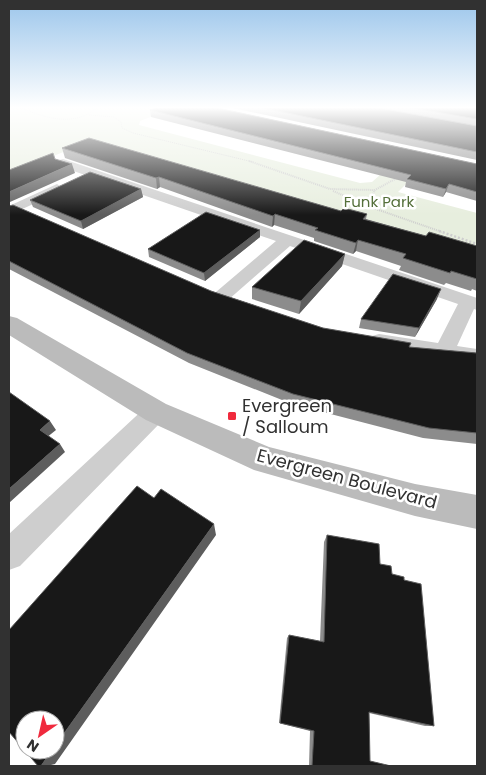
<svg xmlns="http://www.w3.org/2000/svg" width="486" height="775" font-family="Poppins,sans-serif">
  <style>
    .green { fill: #e7eede }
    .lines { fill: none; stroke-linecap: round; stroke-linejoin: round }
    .path-far2 { stroke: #cecece; stroke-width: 1; stroke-dasharray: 1 1; stroke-linecap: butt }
    .path-far1 { stroke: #cecece; stroke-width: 2; stroke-dasharray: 1 1; stroke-linecap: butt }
    .path { stroke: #cecece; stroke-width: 2.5; stroke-dasharray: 2 2; stroke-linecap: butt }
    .street { fill: #cecece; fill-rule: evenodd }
    .secondary { fill: #bbb; fill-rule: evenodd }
    .wall { fill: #8c8c8c }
    .shaded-wall { fill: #5d5d5d }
    .building { fill: #181818; stroke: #5d5d5d }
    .poi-dot { fill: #f02a3d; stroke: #fff; stroke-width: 2 }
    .labels { text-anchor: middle; stroke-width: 5; stroke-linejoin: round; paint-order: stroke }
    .far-park-label { font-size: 15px; fill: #55703b; stroke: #fff }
    .poi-label { font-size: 18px; fill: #313131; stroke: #fff; text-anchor: start }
    .street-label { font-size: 18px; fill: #313131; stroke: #fff }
  </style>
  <rect width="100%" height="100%" fill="#fff"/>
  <path class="green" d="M 9,107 L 176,107 L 140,121 L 139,125 L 360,183 L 372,182 L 407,151 L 433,157 L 398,192 L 477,213 L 477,252 L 88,142 L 9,174 Z"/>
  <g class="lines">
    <path class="path-far2" d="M 19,107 C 45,118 74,128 98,107
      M 89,115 L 114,117 L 121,122 L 122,128 L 133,133 L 253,162"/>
    <path class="path-far1" d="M 249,161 L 330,189 L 375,190 L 397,178
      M 333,191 L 376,209 L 442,232
      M 372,206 L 369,201 L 375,190"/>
    <path class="path" d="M 439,231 L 477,244"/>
    <path class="street" d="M 63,159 L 477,298 L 477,310 L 474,309 L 457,346 L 477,349 L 477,363 L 372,346 L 369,341 L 372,336 L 379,334 L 438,343 L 458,304 L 290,246 L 228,300 L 222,302 L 216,300 L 213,296 L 216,292 L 276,241 L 59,166 L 57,163 L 59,160 Z
      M 57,184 L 63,188 L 62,191 L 9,215 L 9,206 Z
      M 156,402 L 164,405 L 168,412 L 164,419 L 20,566 L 9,570 L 9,534 L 148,405 Z"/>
    <path class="secondary" d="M 9,316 L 17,318 L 166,404 L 269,447 L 415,484 L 477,495 L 477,529 L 415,516 L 254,470 L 146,420 L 9,335 Z"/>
  </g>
  <path class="wall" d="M 228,107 L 477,107 L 477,160 Z
    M 150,110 L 477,164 L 477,201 L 446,192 L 443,197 L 405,187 L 406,182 L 151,117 Z
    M 62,148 L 341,211 L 367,214 L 366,219 L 426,236 L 477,246 L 477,291 L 472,289 L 471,291 L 446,283 L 444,285 L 399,270 L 401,266 L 356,251 L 353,254 L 314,241 L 314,238 L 274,225 L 272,227 L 160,187 L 157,189 L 65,158 Z
    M 141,189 L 143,197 L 83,229 L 33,207 L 30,200 Z
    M 9,206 L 211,291 L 323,328 L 409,347 L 477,353 L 477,444 L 423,438 L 292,404 L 189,363 L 9,269 Z
    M 260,230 L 260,237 L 205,281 L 149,257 L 148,249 Z
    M 345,254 L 342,266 L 299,314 L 252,299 L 252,287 Z
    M 437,299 L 415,337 L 359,328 L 361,319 Z
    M 327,535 L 380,564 L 392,574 L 434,726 L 425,726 L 369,713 L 370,761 L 392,766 L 309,766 L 310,731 L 279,723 L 287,638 L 289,635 L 320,641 L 324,542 Z"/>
  <path class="shaded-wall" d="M 72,164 L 75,173 L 10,202 L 9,204 L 9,192 Z
    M 159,177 L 160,187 L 157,189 L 156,178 Z
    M 449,184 L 446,192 L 443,197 L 446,189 Z
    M 141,189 L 143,197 L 83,229 L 81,221 Z
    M 275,214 L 274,225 L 272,227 L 273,216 Z
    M 260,230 L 260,237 L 205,281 L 204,273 Z
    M 358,240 L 356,251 L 353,254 L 356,243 Z
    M 345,254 L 342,266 L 299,314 L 301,301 Z
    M 441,289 L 437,299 L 415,337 L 419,328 Z
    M 50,421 L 56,430 L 46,438 L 40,430 Z
    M 60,444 L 65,452 L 9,503 L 9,489 Z
    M 214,524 L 216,535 L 55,764 L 47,766 L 41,766 L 52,750 L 55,750 L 55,746 Z"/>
  <path class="building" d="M 158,107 L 213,107 L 477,164 L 477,192 L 449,184 L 446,189 L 407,179 L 411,175 L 150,110 Z
    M 258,107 L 374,107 L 477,126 L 477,152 Z
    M 407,107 L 477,107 L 477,119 Z
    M 89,138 L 341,211 L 344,208 L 367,214 L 363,219 L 426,236 L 429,232 L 477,246 L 477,279 L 451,271 L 450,273 L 403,258 L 406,254 L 358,240 L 356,243 L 315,230 L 318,228 L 275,214 L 273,216 L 159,177 L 156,178 L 62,148 Z
    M 53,153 L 55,159 L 72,164 L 9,192 L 9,170 Z
    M 90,172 L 141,189 L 81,221 L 30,200 Z
    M 13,205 L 211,291 L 323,328 L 411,343 L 409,347 L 477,353 L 477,433 L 429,428 L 293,394 L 187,353 L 9,261 L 9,206 Z
    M 206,212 L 260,230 L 204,273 L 148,249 Z
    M 304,240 L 345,254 L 301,301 L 252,287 Z
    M 393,274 L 441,289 L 419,328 L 361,319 Z
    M 9,392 L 50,421 L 40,430 L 60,444 L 9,489 Z
    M 137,486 L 154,498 L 161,489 L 214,524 L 55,746 L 55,720 L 25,720 L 25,750 L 52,750 L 41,766 L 38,766 L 9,732 L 9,630 Z
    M 327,535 L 379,544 L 380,564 L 391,566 L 392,574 L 404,577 L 404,580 L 421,584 L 434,726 L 369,712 L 370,761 L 391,766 L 312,766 L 314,731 L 280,723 L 289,635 L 324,642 Z"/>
  <linearGradient id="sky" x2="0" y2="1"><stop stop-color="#9cc6eb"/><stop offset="0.5" stop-color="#fff"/><stop offset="1" stop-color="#fff" stop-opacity="0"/></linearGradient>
  <rect width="486" height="215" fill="url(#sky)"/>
  <rect class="poi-dot" x="227" y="411" width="10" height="10" rx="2.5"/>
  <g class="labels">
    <g class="far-park-label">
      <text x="379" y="207">Funk Park</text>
    </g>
    <g class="poi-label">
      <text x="242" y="412">Evergreen<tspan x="242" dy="21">/ Salloum</tspan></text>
    </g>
    <g class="street-label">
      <text transform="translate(347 479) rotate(15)" y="6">Evergreen Boulevard</text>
    </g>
  </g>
  <rect width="486" height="775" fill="none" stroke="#313131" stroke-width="20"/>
  <g transform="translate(40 735) rotate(214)"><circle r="24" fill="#ffffff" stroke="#adadad"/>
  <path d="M0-4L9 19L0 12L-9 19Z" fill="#f02a3d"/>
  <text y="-8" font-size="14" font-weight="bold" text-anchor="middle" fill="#313131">N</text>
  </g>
</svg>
